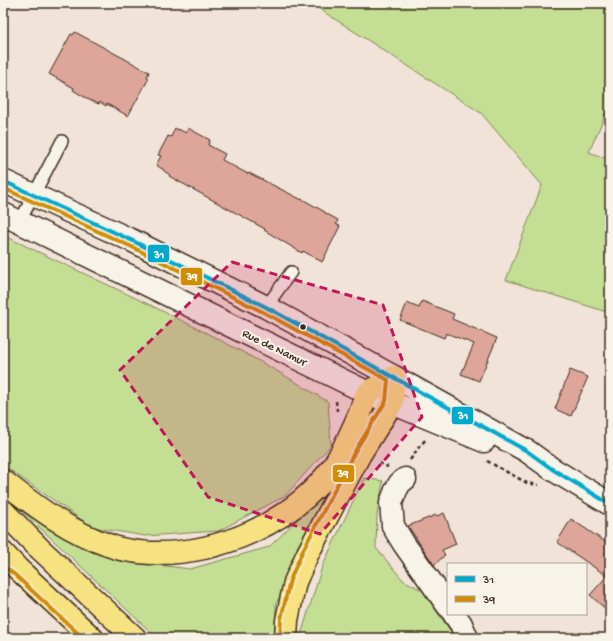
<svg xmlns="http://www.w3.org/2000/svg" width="613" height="641" font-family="'Gochi Hand',sans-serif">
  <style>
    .green { fill: #c4de94; stroke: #808459 }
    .building { fill: #dea59a; stroke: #3b2a1e }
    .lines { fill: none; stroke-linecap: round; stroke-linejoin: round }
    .service-casing { stroke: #3b2a1e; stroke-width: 14 }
    .minor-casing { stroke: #3b2a1e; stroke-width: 25 }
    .tertiary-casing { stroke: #3b2a1e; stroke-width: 25 }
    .secondary-casing { stroke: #3b2a1e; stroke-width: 25 }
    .trunk-casing { stroke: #3b2a1e; stroke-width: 25 }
    .path { stroke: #3b2a1e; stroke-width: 2.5; stroke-dasharray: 4 3; stroke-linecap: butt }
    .service { stroke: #f7f3e8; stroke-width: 11 }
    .minor { stroke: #f7f3e8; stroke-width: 22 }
    .tertiary { stroke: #f7f3e8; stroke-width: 22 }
    .secondary { stroke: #f7f3e8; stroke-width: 22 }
    .trunk { stroke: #f7e281; stroke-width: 22 }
    .bus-1-casing { stroke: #f7f3e8; stroke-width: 7 }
    .bus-2-casing { stroke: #f7f3e8; stroke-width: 7 }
    .bus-1 { stroke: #00a9ce; stroke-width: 4 }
    .bus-2 { stroke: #d18d06; stroke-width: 4 }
    .marked { fill: #c2185b; fill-opacity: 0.2; stroke: #c2185b; stroke-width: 3; stroke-dasharray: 8 5; stroke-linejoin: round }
    .bus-dot { fill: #3b2a1e; stroke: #f7f3e8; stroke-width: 1.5 }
    .labels { text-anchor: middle; stroke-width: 4; stroke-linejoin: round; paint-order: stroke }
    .street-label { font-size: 12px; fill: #3b2a1e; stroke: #f7f3e8 }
    .line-badge { stroke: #f7f3e8; stroke-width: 1.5 }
    .badge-label { font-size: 11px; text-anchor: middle; font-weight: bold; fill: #fff }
  </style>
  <rect width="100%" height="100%" fill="#f2e3d8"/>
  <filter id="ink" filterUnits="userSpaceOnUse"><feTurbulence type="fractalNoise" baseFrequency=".025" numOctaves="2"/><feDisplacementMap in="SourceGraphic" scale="8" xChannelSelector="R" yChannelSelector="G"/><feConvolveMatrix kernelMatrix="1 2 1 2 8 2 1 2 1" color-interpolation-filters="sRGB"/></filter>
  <g filter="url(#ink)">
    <path class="green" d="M 310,3 L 610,3 L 610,104 L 589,152 L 610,160 L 610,313 L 506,280 L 542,185 L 481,113 Z
      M 3,235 C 112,288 225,336 328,402 L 331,445 L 285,496 L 218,531 L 145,536 L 92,527 L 3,465 Z
      M 364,478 L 383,481 L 377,515 L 376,548 L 403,580 L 422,590 L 452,633 L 454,638 L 300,638 L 322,567 Z
      M 328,490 L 276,604 L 275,638 L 157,638 L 21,510 L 118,560 L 190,569 L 269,547 Z"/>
    <path class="building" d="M 75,32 L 149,72 L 147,77 L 149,78 L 128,116 L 107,104 L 106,106 L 100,102 L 99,104 L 91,101 L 73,90 L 74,88 L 49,74 L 71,34 L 73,35 Z
      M 175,128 L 178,130 L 178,129 L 186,133 L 188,128 L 210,140 L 208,145 L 225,154 L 222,160 L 248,174 L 249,173 L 302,200 L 302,199 L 325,212 L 325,213 L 338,220 L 336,224 L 340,226 L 322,262 L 303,251 L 302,253 L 264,230 L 265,229 L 169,176 L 170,175 L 164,171 L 164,170 L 156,165 L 161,156 L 158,155 L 168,136 L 171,137 Z
      M 422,301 L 454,314 L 452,319 L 497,338 L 479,381 L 461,374 L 474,344 L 446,333 L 444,338 L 400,320 L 407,303 L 419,308 Z
      M 570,370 L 588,377 L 571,416 L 555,409 Z
      M 444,513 L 456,544 L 442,550 L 445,555 L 434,565 L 408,526 L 436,515 L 437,516 Z
      M 571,519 L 610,545 L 610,613 L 590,595 L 607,576 L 557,542 Z"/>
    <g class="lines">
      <defs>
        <path id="service" d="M 20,221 L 62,141
          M 266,307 L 291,272"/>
        <path id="minor" d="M 405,479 L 400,483 L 396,490 L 391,503 L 393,526 L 404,544 L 448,606
          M 454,614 L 461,624 L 467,638"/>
        <path id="tertiary" d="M 394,377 L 527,451 L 552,469 L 610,504
          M 368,393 L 484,441"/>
        <path id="secondary" d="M 3,181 L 133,241 L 266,307 L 394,377
          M 3,214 L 368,393"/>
        <path id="trunk" d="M 3,481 C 36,507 71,533 111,546 C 123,551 138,552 150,553 C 219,555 292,523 333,467 C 344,450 352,431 360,413 C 362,407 364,398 368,393 C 372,389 388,381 394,377
          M 3,511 L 38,547 L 135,638
          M 3,553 L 18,569 L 92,638
          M 286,638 L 287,620 L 295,582 L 308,553 L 360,454 L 392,403 L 394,377"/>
      </defs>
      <use href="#service" class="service-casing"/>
      <use href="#minor" class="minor-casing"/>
      <use href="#tertiary" class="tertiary-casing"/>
      <use href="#secondary" class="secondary-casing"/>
      <use href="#trunk" class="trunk-casing"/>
      <path class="path" d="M 336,401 L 337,411
        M 410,460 L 419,447 L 427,438
        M 487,461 L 527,483 L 538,485
        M 379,463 L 388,467"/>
      <use href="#service" class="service"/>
      <use href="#minor" class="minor"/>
      <use href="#tertiary" class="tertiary"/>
      <use href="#secondary" class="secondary"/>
      <use href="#trunk" class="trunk"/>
      <defs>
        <path id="bus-1" d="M 3,181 L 133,241 L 266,307 L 527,451 L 552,469 L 610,504"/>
        <path id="bus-2" d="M 3,188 L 130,246 L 263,312 L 388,380 L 386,401 L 355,451 L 303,550 L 290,580 L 281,619 L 280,638
          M 3,566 L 14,574 L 83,638"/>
      </defs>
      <use href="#bus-1" class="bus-1-casing"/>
      <use href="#bus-2" class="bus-2-casing"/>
      <use href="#bus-1" class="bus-1"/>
      <use href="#bus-2" class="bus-2"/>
    </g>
  </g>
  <path class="marked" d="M 232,262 L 383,305 L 422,417 L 320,534 L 208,497 L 120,370 Z"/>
  <circle class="bus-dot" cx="303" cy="327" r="3.5"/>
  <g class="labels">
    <g class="street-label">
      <text transform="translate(275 347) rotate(26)" y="4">Rue de Namur</text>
    </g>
  </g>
  <g class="line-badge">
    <rect x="147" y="244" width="23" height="19" rx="4" fill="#00a9ce"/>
    <rect x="180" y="267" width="23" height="19" rx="4" fill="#d18d06"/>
    <rect x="451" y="406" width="23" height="19" rx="4" fill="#00a9ce"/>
    <rect x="332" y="464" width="23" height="19" rx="4" fill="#d18d06"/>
  </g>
  <g class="badge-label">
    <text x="159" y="258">31</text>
    <text x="192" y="280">39</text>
    <text x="463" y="419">31</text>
    <text x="343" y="477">39</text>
  </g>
  <rect width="613" height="641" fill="none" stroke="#f7f3e8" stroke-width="16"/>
  <rect x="8" y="8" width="597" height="625" fill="none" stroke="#3b2a1e" stroke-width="1.5" filter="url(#ink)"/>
  <rect x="447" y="563" width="140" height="52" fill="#f7f3e8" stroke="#aca397"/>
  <rect x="455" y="576" width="20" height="6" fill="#00a9ce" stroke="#aca397"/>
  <text x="483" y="583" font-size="12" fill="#3b2a1e">31</text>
  <rect x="455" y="596" width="20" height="6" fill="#d18d06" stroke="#aca397"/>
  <text x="483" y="603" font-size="12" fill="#3b2a1e">39</text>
</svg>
